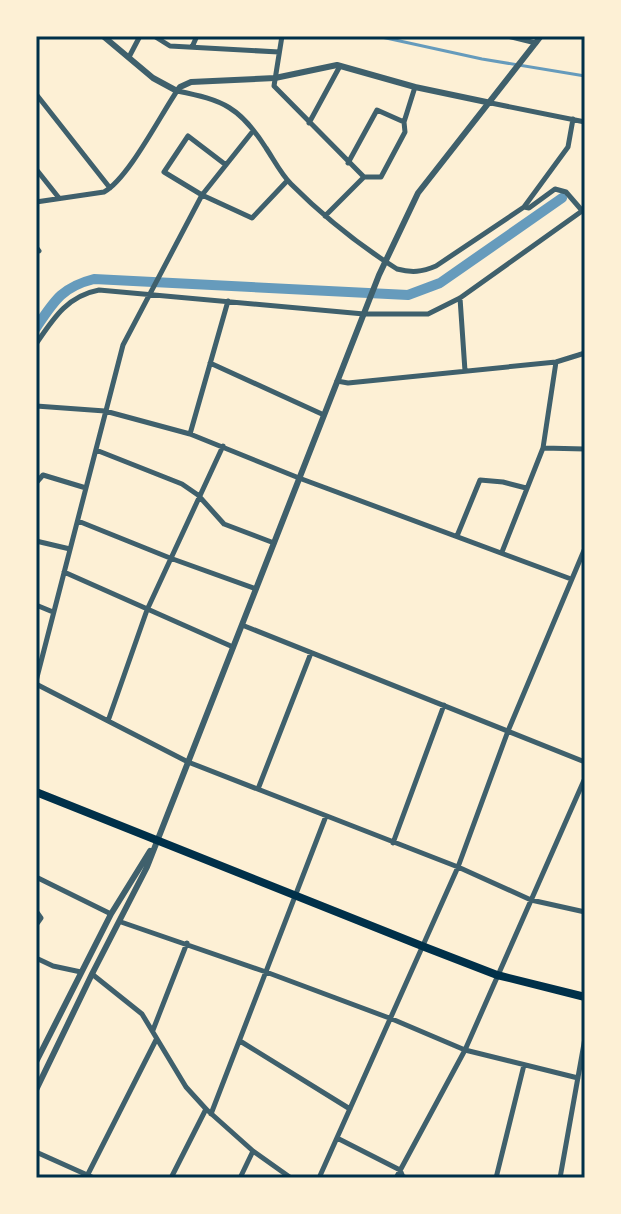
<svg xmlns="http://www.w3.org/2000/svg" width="621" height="1214" font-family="Montserrat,sans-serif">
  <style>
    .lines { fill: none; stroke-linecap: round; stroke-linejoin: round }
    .stream { stroke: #669bbc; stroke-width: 3 }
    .canal { stroke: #669bbc; stroke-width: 10 }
    .minor { stroke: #3f606c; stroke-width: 5 }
    .tertiary { stroke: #3f606c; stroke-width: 6 }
    .primary { stroke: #003049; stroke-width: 8 }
    .neatline { fill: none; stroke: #003049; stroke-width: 3 }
  </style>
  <rect width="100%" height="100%" fill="#fdf0d5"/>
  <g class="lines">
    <path class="stream" d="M 377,36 L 482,59 L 585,76"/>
    <path class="canal" d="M 36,328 C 54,301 62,287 94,279 L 408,295 L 440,283 L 562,198"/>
    <path class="minor" d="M 154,36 L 170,46 L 279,52
      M 282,36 L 274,86 L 364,177 L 381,177 L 405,132 L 404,122 L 415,87
      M 507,36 L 536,43
      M 192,47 L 197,36
      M 129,57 L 140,36
      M 36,94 L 110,188
      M 491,103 L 585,122
      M 309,123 L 340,66
      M 348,163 L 377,110 L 404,122
      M 226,165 L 188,136 L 164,172 L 202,195 L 252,218 L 287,181
      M 36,169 L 59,198
      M 36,202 L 104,192 C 128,179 160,116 177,91 C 223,100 240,107 266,148 C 274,160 281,174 291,184 C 323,216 359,245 397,269 C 412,273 422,272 436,266 L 524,207 L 529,208 L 555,189 L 566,192 L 585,214
      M 524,207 L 568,147 L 573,119
      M 325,216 L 364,177
      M 36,247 L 39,251 L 36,252
      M 460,298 L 465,371
      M 36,344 C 53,319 67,296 99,290 L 364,314 L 428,314 L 460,298 L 582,211
      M 210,363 L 324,415
      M 337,381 L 348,383 L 556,362 L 585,353
      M 36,406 L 105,411 L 190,434 L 299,478 L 571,579
      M 190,434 L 228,301
      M 543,448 L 585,449
      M 96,450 L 182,484 L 198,495 L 224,524 L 274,543
      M 36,483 L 43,475 L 86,488
      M 78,521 L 170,558 L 256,589
      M 457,536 L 480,480 L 503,482 L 526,488
      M 36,541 L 70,549
      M 502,552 L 543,448 L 556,362
      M 64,572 L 233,647
      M 36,605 L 53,612
      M 242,625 L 585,762
      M 36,681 L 123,345 L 202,195 L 253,131
      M 36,684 L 188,762 L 458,867 L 531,900 L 585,912
      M 108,721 L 147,610 L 223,446
      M 258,789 L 311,653
      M 393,843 L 444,705
      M 36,877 L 111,914
      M 36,911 L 41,918 L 36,925
      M 121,922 L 266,972 L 392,1019 L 465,1050 L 578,1078
      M 36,958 L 53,966 L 81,972
      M 92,974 L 142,1014 L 186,1087 L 206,1109 L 253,1151 L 291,1178
      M 153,1030 L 187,943
      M 240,1041 L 350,1109
      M 211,1114 L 326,816
      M 337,1138 L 400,1170 L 403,1177 L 409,1178
      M 36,1152 L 94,1178
      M 86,1178 L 156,1040
      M 171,1178 L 206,1109
      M 240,1178 L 253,1151
      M 319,1178 L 458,867 L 508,731 L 585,548
      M 396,1178 L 465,1050 L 585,778
      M 496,1178 L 524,1065
      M 560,1178 L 585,1038"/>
    <path class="tertiary" d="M 103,36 L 153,78 L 177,91 L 180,87 L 191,82 L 275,78 L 337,65 L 415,87 L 491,103
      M 36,1062 L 111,914 L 150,851
      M 36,1090 L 92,974 L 147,867 L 379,275 L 418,193 L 541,36"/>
    <path class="primary" d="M 36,792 L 422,946 L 497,975 L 585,997"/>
  </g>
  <rect width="621" height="1214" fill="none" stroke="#fdf0d5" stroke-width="76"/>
  <rect x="38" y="38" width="545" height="1138" class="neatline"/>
</svg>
